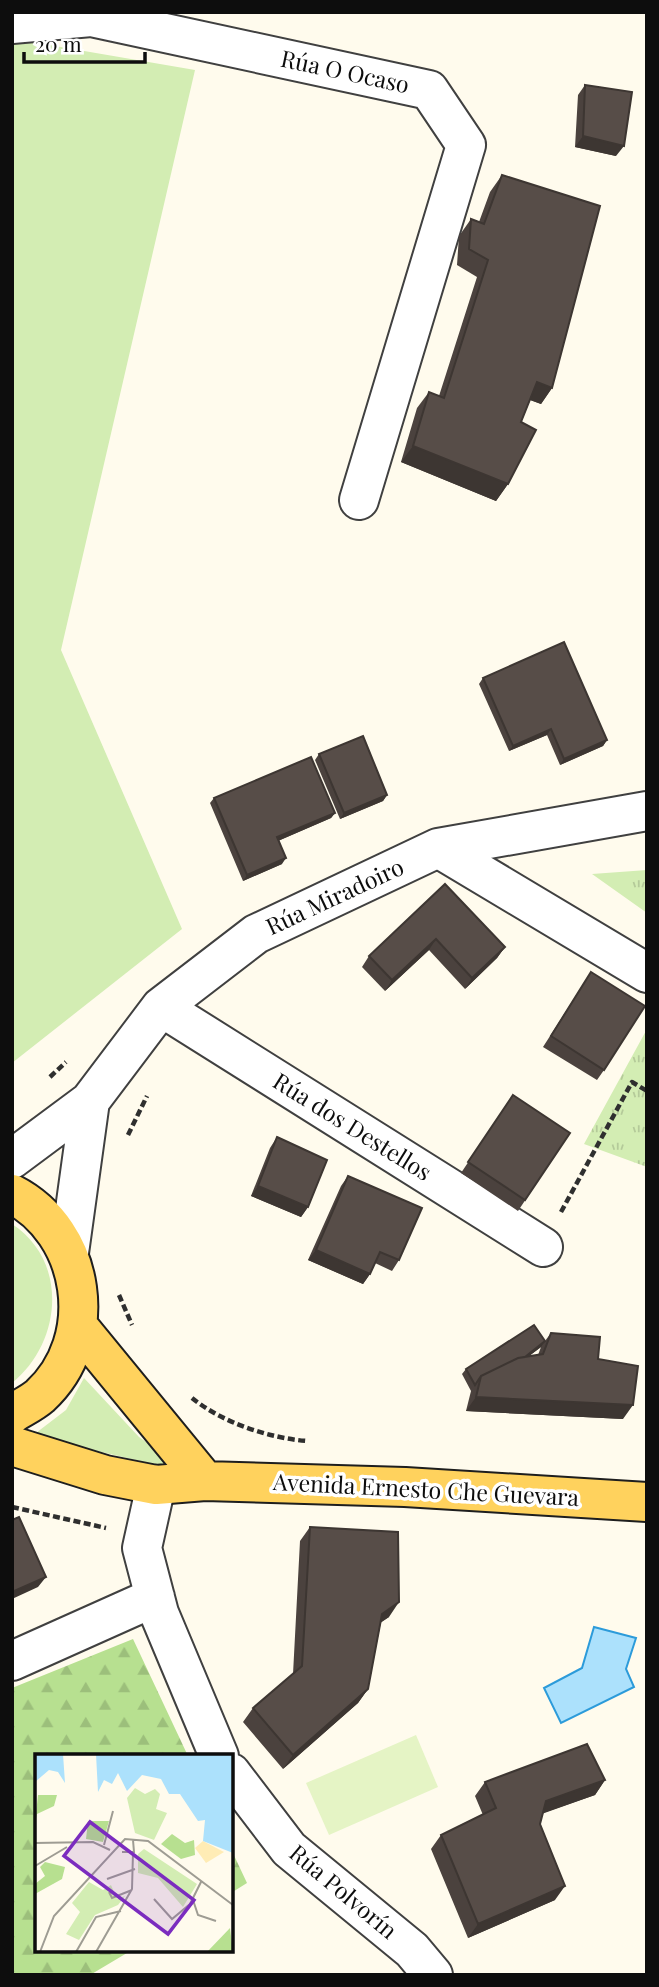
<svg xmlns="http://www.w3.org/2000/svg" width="659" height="1987" font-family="'Playfair Display',serif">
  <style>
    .grass { fill: #d3edb3 }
    .forest { fill: url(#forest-firs) }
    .park { fill: url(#park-tufts) }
    .pitch { fill: #e5f4c5 }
    .water { fill: #ace1fc; stroke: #2c9bda; stroke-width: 2 }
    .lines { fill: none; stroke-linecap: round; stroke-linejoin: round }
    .minor-casing { stroke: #404040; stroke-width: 42 }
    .major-casing { stroke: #1e1e1e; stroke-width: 42 }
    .path { stroke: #2f2f2f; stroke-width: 4.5; stroke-dasharray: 7 3.5; stroke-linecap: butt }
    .minor { stroke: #fff; stroke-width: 38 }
    .major { stroke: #ffd25d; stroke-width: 38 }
    .wall { fill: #4b423e; fill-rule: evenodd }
    .shaded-wall { fill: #3d3632 }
    .building { fill: #574d48; stroke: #3d3632; stroke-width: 2 }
    .labels { text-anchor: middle; stroke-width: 7; stroke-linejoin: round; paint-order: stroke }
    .street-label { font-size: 23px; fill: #0d0d0d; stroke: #fff }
    .inset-road { fill: none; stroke: #9e9c93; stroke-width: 2 }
    .view { fill: #7b2cbf; fill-opacity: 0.15; stroke: #7b2cbf; stroke-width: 3.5 }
    .inset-edge { fill: none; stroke: #0d0d0d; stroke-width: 3.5 }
  </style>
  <defs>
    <pattern id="forest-firs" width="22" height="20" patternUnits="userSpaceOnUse" patternTransform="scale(1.75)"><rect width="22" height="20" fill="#b7e090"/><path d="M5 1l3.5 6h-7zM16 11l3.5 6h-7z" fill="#9cbf7b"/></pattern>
    <pattern id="park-tufts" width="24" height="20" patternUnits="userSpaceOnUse" patternTransform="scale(1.75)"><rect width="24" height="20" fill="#d3edb3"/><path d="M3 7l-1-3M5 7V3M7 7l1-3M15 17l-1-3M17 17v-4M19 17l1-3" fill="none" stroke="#b4ca99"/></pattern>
  </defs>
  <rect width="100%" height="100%" fill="#fffbed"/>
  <path class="grass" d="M 20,40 L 195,70 L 61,650 L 182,929 L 12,1063 L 12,42 Z
    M 12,1224 C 70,1262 61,1344 12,1383 Z
    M 84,1378 L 139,1437 L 172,1460 L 166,1467 L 32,1436 L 66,1410 Z"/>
  <path class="forest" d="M 133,1639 L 188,1756 L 37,1756 L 37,1950 L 132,1950 L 90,1975 L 12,1975 L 12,1688 Z
    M 231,1849 L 247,1883 L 231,1893 Z"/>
  <path class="park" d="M 647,870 L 647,913 L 592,874 Z
    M 647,1029 L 647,1167 L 584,1144 Z"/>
  <path class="pitch" d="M 416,1735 L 438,1787 L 329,1835 L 306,1783 Z"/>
  <path class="water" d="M 594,1627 L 636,1638 L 626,1669 L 634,1687 L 561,1723 L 544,1688 L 582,1668 Z"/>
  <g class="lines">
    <defs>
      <path id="minor" d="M 12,24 L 91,17 L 429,90 L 466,145 L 359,500
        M 438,848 L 647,973
        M 161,1007 L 543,1247
        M 12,1159 L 90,1101 L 161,1007 L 256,934 L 438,848 L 647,811
        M 69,1253 L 90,1101
        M 156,1485 L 142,1548 L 159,1613 L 219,1756
        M 12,1661 L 155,1597
        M 231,1773 L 289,1849 L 412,1950 L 433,1975"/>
      <path id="major" d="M 12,1194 C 86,1232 102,1339 40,1396 C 32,1403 21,1408 12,1414
        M 78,1326 L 205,1481
        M 12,1446 L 105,1475 L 156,1485 L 205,1481 L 405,1487 L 647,1502"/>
    </defs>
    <use href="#minor" class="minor-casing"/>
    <use href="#major" class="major-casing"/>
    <path class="path" d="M 50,1077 L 66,1062
      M 128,1135 L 147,1096
      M 561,1212 L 632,1082 L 647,1091
      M 119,1295 L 132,1325
      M 192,1398 C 223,1423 269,1438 307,1441
      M 12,1507 L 106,1528"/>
    <use href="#minor" class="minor"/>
    <use href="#major" class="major"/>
  </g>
  <path class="wall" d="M 585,85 L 616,156 L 575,147 L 578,95 Z
    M 502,175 L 552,388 L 541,404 L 530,400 L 521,422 L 508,484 L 496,501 L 401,462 L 417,408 L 429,392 L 439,396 L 477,277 L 457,265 L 459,236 L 471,219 L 479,222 L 490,192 Z
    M 483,678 L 607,740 L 603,746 L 560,765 L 547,735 L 509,751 L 479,684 Z
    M 319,754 L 387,795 L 383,801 L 340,819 L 315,760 Z
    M 214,798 L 335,813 L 331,818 L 278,841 L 282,864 L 243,881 L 210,803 Z
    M 445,884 L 505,947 L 497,958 L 465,989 L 429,950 L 385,991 L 362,967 L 369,956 Z
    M 591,972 L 604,1070 L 597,1080 L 543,1047 Z
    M 513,1095 L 570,1133 L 518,1211 L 461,1173 Z
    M 277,1137 L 308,1207 L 301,1217 L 251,1196 L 270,1148 Z
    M 348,1176 L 399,1260 L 392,1271 L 375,1263 L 370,1274 L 363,1284 L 308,1260 L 341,1186 Z
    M 551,1333 L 598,1359 L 623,1419 L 466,1411 L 471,1391 L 462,1374 L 466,1369 L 545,1341 ZM 545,1341 L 541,1347 L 538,1355 L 529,1356 L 541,1347 Z
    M 310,1527 L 389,1617 L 381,1622 L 368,1689 L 358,1703 L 283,1769 L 243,1722 L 253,1708 L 293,1674 L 300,1541 Z
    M 605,1780 L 595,1795 L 543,1813 L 540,1824 L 555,1900 L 468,1938 L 431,1849 L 441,1835 L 483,1815 L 475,1796 L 485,1782 Z"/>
  <path class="shaded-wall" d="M 583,136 L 624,146 L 616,156 L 575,147 Z
    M 537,382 L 552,388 L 541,404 L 525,398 Z
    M 413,446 L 508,484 L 496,501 L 401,462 Z
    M 551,729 L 547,735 L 509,751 L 513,746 Z
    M 607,740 L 603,746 L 560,765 L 564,759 Z
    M 387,795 L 383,801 L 340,819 L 344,813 Z
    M 335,813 L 331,818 L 273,843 L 277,837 Z
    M 286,858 L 282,864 L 243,881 L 247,875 Z
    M 436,939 L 429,950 L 385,991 L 392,980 Z
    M 505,947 L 497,958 L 465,989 L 472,978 Z
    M 258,1186 L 308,1207 L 301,1217 L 251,1196 Z
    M 316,1250 L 370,1274 L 363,1284 L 308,1260 Z
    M 545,1341 L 541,1347 L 508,1372 L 479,1387 Z
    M 476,1397 L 633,1405 L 623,1419 L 466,1411 Z
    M 46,1577 L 38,1587 L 12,1599 L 12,1592 Z
    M 399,1602 L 389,1617 L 373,1628 L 382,1614 Z
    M 368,1689 L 358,1703 L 283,1769 L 293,1755 Z
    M 605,1780 L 595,1795 L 536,1816 L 546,1801 Z
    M 565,1886 L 555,1900 L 468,1938 L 478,1924 Z"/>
  <path class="building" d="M 585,85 L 632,92 L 624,146 L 583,136 Z
    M 502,175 L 600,206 L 552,388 L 537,382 L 521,422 L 536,430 L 508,484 L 413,446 L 429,392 L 444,398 L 488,260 L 469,249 L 471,219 L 484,224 Z
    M 564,642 L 607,740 L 564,759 L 551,729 L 513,746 L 483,678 Z
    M 363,736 L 387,795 L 344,813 L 319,754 Z
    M 311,757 L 335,813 L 277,837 L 286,858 L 247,875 L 214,798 Z
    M 445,884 L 505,947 L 472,978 L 436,939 L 392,980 L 369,956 Z
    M 591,972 L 645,1006 L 604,1070 L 551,1036 Z
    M 513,1095 L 570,1133 L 525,1200 L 468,1162 Z
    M 277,1137 L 327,1160 L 308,1207 L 258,1186 Z
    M 348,1176 L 422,1208 L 399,1260 L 380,1252 L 370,1274 L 316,1250 Z
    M 534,1325 L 545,1341 L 525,1357 L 518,1358 L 481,1376 L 475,1385 L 466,1369 Z
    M 551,1333 L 600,1337 L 598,1359 L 638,1366 L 633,1405 L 476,1397 L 481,1376 L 518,1358 L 543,1354 Z
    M 19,1517 L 46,1577 L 12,1592 L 12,1520 Z
    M 310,1527 L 398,1532 L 399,1602 L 382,1614 L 368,1689 L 293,1755 L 253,1708 L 302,1666 Z
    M 587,1744 L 605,1780 L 546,1801 L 540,1824 L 565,1886 L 478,1924 L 441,1835 L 496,1808 L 485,1782 Z"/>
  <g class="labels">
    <g class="street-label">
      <text transform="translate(345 72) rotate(12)" y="8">Rúa O Ocaso</text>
      <text transform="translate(335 897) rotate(-25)" y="8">Rúa Miradoiro</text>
      <text transform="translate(352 1127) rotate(32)" y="8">Rúa dos Destellos</text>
      <text transform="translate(426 1490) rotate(3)" y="8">Avenida Ernesto Che Guevara</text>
      <text transform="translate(343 1892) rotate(40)" y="8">Rúa Polvorín</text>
    </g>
  </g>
  <g transform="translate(35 1754)">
    <rect width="198" height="198" fill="#fffbed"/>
    <path d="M 109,95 L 162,130 L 148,153 L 123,124 L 103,119 L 103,100 Z" fill="#d3edb3"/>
    <path d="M 3,41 L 22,41 L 19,52 L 2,60 L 0,69 ZM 53,67 L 74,67 L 68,88 L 51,85 ZM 137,80 L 150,89 L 159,86 L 160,101 L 146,105 L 126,90 ZM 10,108 L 30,113 L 27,125 L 0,140 L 0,130 L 10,122 L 5,113 ZM 195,174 L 198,198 L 172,198 Z" fill="#b7e090"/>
    <path d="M 168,87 L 189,98 L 171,109 L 160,94 Z" fill="#ffecb5"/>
    <path d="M 100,34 L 110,40 L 120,35 L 125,40 L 121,55 L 132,59 L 119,86 L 100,79 L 92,44 ZM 54,128 L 68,136 L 76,131 L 82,145 L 90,142 L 83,151 L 60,161 L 44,186 L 31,180 L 45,158 L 37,149 Z" fill="#d3edb3"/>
    <path d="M 0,0 L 28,0 L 30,29 L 23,18 L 14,16 L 0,28 ZM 61,0 L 198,0 L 198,99 L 168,87 L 170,66 L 163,67 L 145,40 L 134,40 L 126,25 L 107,21 L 92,37 L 83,19 L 77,30 L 69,26 L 63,38 Z" fill="#ace1fc"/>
    <path class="inset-road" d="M 0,89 L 58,88 L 75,96M 69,91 L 78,57M 87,98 L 99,98 L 98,86M 0,112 L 32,93M 72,125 L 100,115M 74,138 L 77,144 L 97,136M 119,145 L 137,165 L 155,150 L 166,128M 158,146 L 163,161 L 181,167M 5,198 L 19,162 L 90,85 L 113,87 L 198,151M 41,198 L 61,163 L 86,157M 61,198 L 97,135 L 98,99"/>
    <path class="view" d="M 55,68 L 159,146 L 133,180 L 29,102 Z"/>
    <rect width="198" height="198" class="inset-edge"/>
  </g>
  <rect width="659" height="1987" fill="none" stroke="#0d0d0d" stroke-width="28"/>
  <path d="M24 52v10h121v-10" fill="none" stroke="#0d0d0d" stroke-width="3.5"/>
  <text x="35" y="52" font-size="21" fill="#0d0d0d" stroke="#ffffff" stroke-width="5" paint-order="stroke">20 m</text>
</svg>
